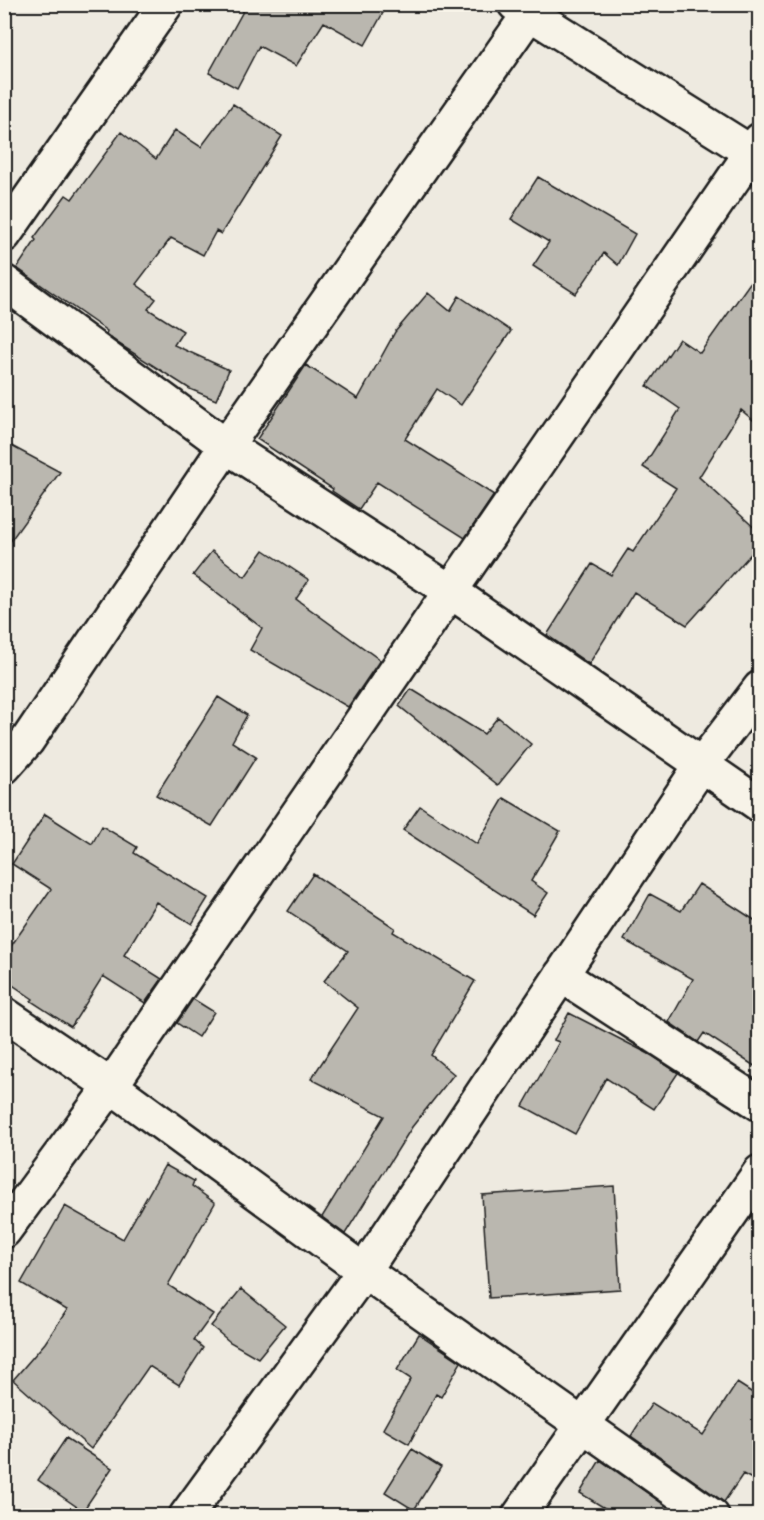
<svg xmlns="http://www.w3.org/2000/svg" width="764" height="1520" font-family="'Patrick Hand',sans-serif">
  <style>
    .building { fill: #bab7af; stroke: #1c1c1c; stroke-width: 1.5 }
    .lines { fill: none; stroke-linecap: round; stroke-linejoin: round }
    .minor-casing { stroke: #1c1c1c; stroke-width: 38 }
    .minor { stroke: #f7f3e8; stroke-width: 33 }
  </style>
  <rect width="100%" height="100%" fill="#eeeae0"/>
  <filter id="ink" filterUnits="userSpaceOnUse"><feTurbulence type="fractalNoise" baseFrequency=".0167" numOctaves="2"/><feDisplacementMap in="SourceGraphic" scale="12" xChannelSelector="R" yChannelSelector="G"/><feConvolveMatrix kernelMatrix="1 2 1 2 8 2 1 2 1" color-interpolation-filters="sRGB"/></filter>
  <g filter="url(#ink)">
    <path class="building" d="M 247,4 L 388,4 L 365,45 L 324,22 L 296,66 L 259,46 L 237,88 L 209,73 Z
      M 233,104 L 282,136 L 221,234 L 216,231 L 203,255 L 171,238 L 136,284 L 156,299 L 148,309 L 183,331 L 174,345 L 229,370 L 216,400 L 190,389 L 119,344 L 106,334 L 107,331 L 17,268 L 36,240 L 34,238 L 66,195 L 72,199 L 121,132 L 156,159 L 175,130 L 201,147 Z
      M 538,177 L 635,234 L 618,265 L 604,253 L 576,294 L 533,266 L 549,242 L 511,219 Z
      M 759,270 L 759,425 L 741,410 L 699,477 L 759,532 L 759,545 L 687,625 L 634,592 L 589,664 L 547,635 L 592,564 L 611,575 L 628,549 L 633,552 L 676,488 L 643,467 L 680,409 L 647,386 L 679,339 L 700,353 Z
      M 428,293 L 450,311 L 459,296 L 511,331 L 461,405 L 437,389 L 405,439 L 494,495 L 465,538 L 377,482 L 359,509 L 332,491 L 333,489 L 257,439 L 306,365 L 358,399 L 395,332 Z
      M 4,442 L 60,472 L 4,550 Z
      M 264,550 L 309,580 L 296,599 L 380,660 L 348,707 L 250,650 L 262,628 L 193,575 L 212,551 L 245,577 Z
      M 411,689 L 484,734 L 498,717 L 531,744 L 498,785 L 399,706 Z
      M 218,697 L 247,715 L 232,742 L 256,757 L 212,826 L 156,795 Z
      M 504,798 L 560,831 L 531,881 L 548,893 L 533,915 L 403,830 L 420,806 L 477,844 Z
      M 45,814 L 92,844 L 102,826 L 137,847 L 134,853 L 208,898 L 192,924 L 156,902 L 124,955 L 162,979 L 145,1003 L 103,976 L 71,1027 L 31,1001 L 33,999 L 4,979 L 4,956 L 51,889 L 12,864 Z
      M 313,874 L 395,928 L 393,932 L 475,981 L 431,1055 L 454,1074 L 412,1127 L 345,1234 L 322,1217 L 384,1116 L 311,1079 L 358,1008 L 324,981 L 348,951 L 288,911 Z
      M 699,884 L 759,923 L 759,1069 L 704,1033 L 698,1042 L 669,1022 L 693,979 L 624,940 L 650,894 L 681,911 Z
      M 193,999 L 214,1012 L 198,1037 L 177,1023 Z
      M 569,1013 L 651,1055 L 678,1073 L 654,1109 L 606,1078 L 575,1134 L 523,1106 L 559,1042 L 554,1040 Z
      M 165,1165 L 194,1181 L 192,1186 L 215,1203 L 168,1285 L 213,1314 L 194,1340 L 203,1348 L 179,1385 L 149,1366 L 91,1449 L 13,1380 L 45,1343 L 67,1310 L 21,1283 L 65,1206 L 123,1239 Z
      M 614,1186 L 620,1289 L 489,1298 L 482,1195 Z
      M 241,1289 L 285,1325 L 258,1358 L 230,1342 L 211,1326 Z
      M 419,1334 L 461,1362 L 441,1397 L 436,1394 L 409,1444 L 383,1429 L 411,1379 L 397,1370 Z
      M 737,1383 L 759,1397 L 759,1483 L 743,1474 L 724,1502 L 631,1436 L 652,1403 L 703,1435 Z
      M 66,1438 L 112,1468 L 83,1511 L 38,1480 Z
      M 412,1449 L 441,1467 L 414,1510 L 385,1492 Z
      M 600,1460 L 679,1515 L 616,1515 L 580,1493 Z"/>
    <g class="lines">
      <defs>
        <path id="minor" d="M 515,4 L 760,158
          M 4,235 L 166,4
          M 4,282 L 226,446 L 450,591 L 760,805
          M 4,767 L 27,741 L 226,446 L 536,4
          M 561,975 L 760,1104
          M 4,1014 L 111,1086 L 364,1271 L 712,1516
          M 4,1231 L 111,1086 L 760,140
          M 186,1516 L 364,1271 L 702,764 L 760,688
          M 519,1516 L 760,1172"/>
      </defs>
      <use href="#minor" class="minor-casing"/>
      <use href="#minor" class="minor"/>
    </g>
  </g>
  <rect width="764" height="1520" fill="none" stroke="#f7f3e8" stroke-width="24"/>
  <rect x="12" y="12" width="740" height="1496" fill="none" stroke="#1c1c1c" stroke-width="2" filter="url(#ink)"/>
</svg>
